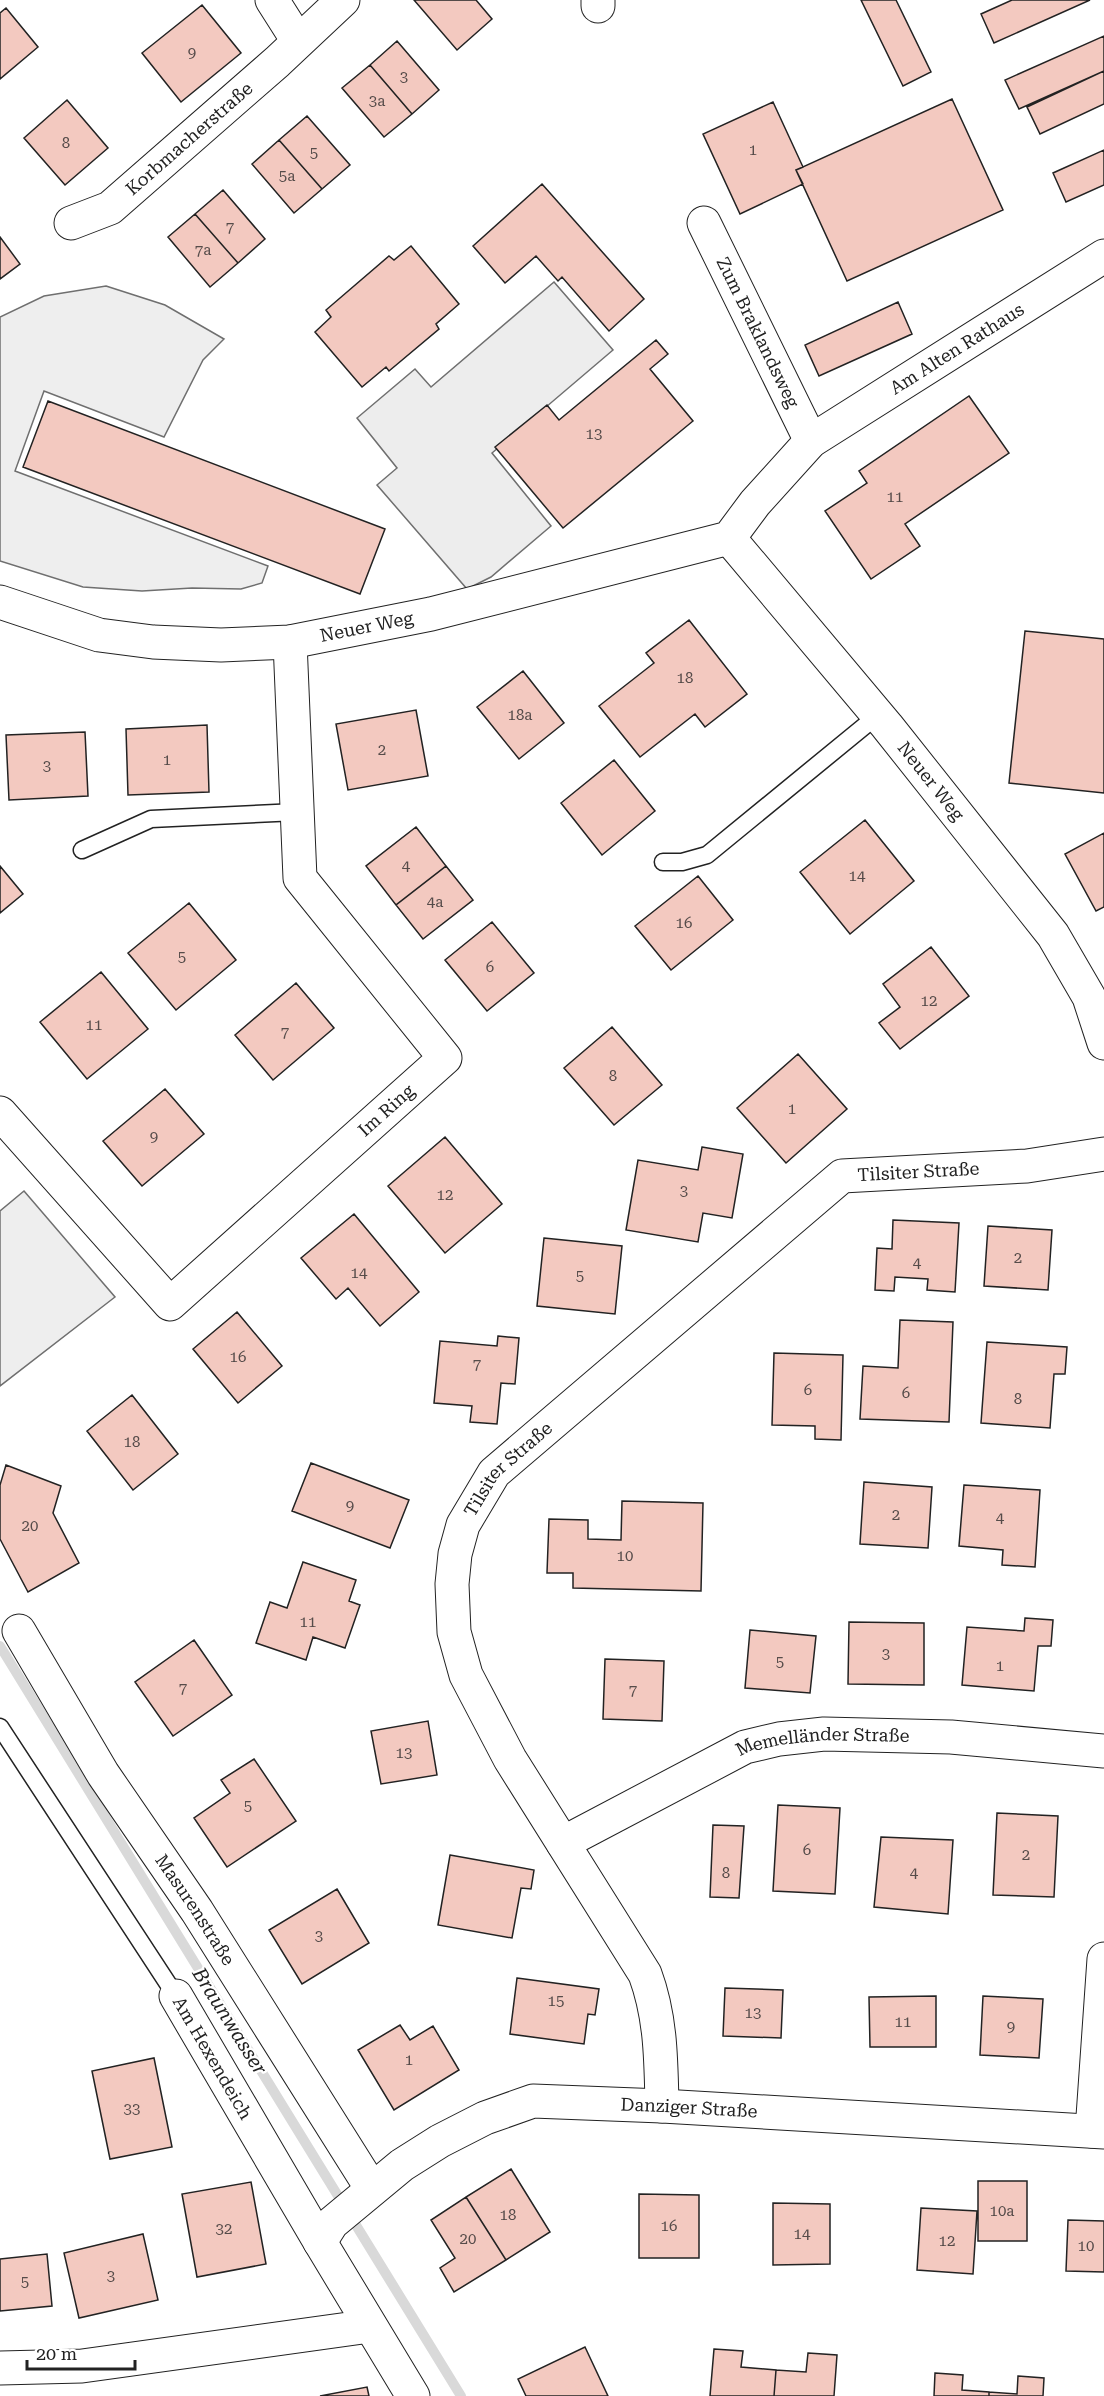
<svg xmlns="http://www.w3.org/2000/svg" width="1104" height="2396" font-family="'Roboto Serif',serif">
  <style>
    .green { fill: #eee; stroke: #6f6f6f; stroke-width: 1.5 }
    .parking { fill: #ededed; stroke: #6f6f6f; stroke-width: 1.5 }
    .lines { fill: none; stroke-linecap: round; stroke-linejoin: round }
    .stream { stroke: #d9d9d9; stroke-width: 10 }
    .building { fill: #f3c9c0; stroke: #222; stroke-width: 1.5 }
    .lane-casing { stroke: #222; stroke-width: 19 }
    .street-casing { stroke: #222; stroke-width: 35 }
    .lane { stroke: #fff; stroke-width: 16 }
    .street { stroke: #fff; stroke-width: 33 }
    .labels { text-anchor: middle; stroke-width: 4.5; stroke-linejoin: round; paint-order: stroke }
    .number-label { font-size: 15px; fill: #564c4a }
    .street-label { font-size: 18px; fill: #222; stroke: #fff }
    .water-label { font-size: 20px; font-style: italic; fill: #222; stroke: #fff }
  </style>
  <rect width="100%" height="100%" fill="#fff"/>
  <path class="green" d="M 106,286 L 165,305 L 224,339 L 203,360 L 164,437 L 44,391 L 15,471 L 268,566 L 262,583 L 241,589 L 192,588 L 142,591 L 83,587 L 0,561 L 0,317 L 44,296 Z
    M 24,1191 L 115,1297 L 0,1386 L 0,1211 Z"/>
  <path class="parking" d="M 554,282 L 613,350 L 492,453 L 551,526 L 491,577 L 467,589 L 377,485 L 397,468 L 357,418 L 415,369 L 431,387 Z"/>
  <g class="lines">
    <path class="stream" d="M 0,1646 L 461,2396"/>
  </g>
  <path class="building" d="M 414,0 L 476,0 L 492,19 L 457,50 Z
    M 861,0 L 896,0 L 931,72 L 903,86 Z
    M 1012,0 L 1090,0 L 994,43 L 981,14 Z
    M 202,5 L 241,53 L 181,102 L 142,53 Z
    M 6,8 L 38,47 L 0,79 L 0,13 Z
    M 1104,36 L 1104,71 L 1019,109 L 1005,80 Z
    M 397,41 L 439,90 L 412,114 L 370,65 Z
    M 370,65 L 412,114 L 384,137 L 342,88 Z
    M 1104,71 L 1104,104 L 1040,134 L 1027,107 Z
    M 952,99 L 1003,210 L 847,281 L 796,170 Z
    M 67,100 L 108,148 L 65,185 L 24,138 Z
    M 773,102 L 803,167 L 796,170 L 803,184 L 740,214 L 703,134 Z
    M 307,116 L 350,165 L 322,189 L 279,140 Z
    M 279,140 L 322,189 L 294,213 L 252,164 Z
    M 1104,150 L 1104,185 L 1066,202 L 1053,173 Z
    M 542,184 L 644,299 L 609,331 L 562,277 L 558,281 L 536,256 L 505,283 L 473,246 Z
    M 223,190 L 265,239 L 238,263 L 195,214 Z
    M 195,214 L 238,263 L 210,287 L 168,237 Z
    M 0,237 L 20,264 L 0,279 Z
    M 411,246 L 459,304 L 436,324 L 439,329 L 389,371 L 386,367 L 362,387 L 315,332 L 331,317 L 326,310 L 389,256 L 394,260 Z
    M 898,302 L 912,334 L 819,376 L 805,345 Z
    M 656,340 L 668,354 L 650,369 L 693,421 L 563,528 L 495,447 L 547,405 L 559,420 Z
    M 969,396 L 1009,453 L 905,524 L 920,546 L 871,579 L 825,511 L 867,483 L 859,471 Z
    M 48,401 L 385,529 L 360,594 L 23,467 Z
    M 689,620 L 747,694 L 705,727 L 695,714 L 640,757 L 599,706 L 654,663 L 646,653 Z
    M 1025,631 L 1104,639 L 1104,793 L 1009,783 Z
    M 523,671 L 564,723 L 519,759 L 477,707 Z
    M 416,710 L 428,776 L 348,790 L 336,724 Z
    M 207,725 L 209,792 L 128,795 L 126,729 Z
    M 85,732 L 88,796 L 9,800 L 6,735 Z
    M 614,760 L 655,811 L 602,855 L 561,803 Z
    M 865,820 L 914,881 L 850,934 L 800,872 Z
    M 416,827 L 446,866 L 396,905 L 366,866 Z
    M 1104,833 L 1104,907 L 1096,911 L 1065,854 Z
    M 0,866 L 23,894 L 0,913 Z
    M 446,866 L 473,900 L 423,939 L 396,905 Z
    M 698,876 L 733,920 L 671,970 L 635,926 Z
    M 189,903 L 236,960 L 176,1010 L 128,953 Z
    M 492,922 L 534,973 L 487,1011 L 445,960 Z
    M 931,947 L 969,996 L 900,1049 L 879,1023 L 900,1007 L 883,984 Z
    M 101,972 L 148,1029 L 87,1079 L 40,1022 Z
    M 296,983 L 334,1028 L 273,1080 L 235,1035 Z
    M 612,1027 L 662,1085 L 614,1125 L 564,1068 Z
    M 798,1054 L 847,1109 L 786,1163 L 737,1108 Z
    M 165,1089 L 204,1134 L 142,1186 L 103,1141 Z
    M 445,1137 L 502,1204 L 445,1253 L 388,1186 Z
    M 702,1147 L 743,1154 L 732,1218 L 703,1213 L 698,1242 L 626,1230 L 638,1160 L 698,1170 Z
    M 354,1214 L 419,1292 L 380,1326 L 348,1288 L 336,1299 L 301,1258 Z
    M 893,1220 L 959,1223 L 955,1292 L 927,1290 L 928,1279 L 895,1277 L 894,1291 L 875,1290 L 877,1248 L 892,1249 Z
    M 988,1226 L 1052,1230 L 1048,1290 L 984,1286 Z
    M 544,1238 L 622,1246 L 615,1314 L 537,1306 Z
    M 237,1312 L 282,1366 L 238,1403 L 193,1349 Z
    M 900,1320 L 953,1322 L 949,1422 L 860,1419 L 863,1366 L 898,1368 Z
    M 498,1336 L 519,1338 L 515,1384 L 501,1383 L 497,1424 L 470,1422 L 472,1406 L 434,1403 L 440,1341 L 497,1346 Z
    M 987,1342 L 1067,1347 L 1065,1374 L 1054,1374 L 1050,1428 L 981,1423 Z
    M 774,1353 L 843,1355 L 841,1440 L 815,1439 L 815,1426 L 772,1425 Z
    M 132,1395 L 178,1454 L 133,1490 L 87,1431 Z
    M 311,1463 L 409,1500 L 390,1548 L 292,1511 Z
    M 6,1465 L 61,1486 L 53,1513 L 79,1563 L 28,1592 L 0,1539 L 0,1485 Z
    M 864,1482 L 932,1487 L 928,1548 L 860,1544 Z
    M 964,1485 L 1040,1490 L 1035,1567 L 1002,1565 L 1003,1550 L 959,1546 Z
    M 622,1501 L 703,1503 L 701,1591 L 573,1588 L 573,1573 L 547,1573 L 549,1519 L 588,1520 L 588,1539 L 621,1540 Z
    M 303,1562 L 356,1580 L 349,1601 L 360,1605 L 345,1648 L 313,1637 L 306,1660 L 256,1643 L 270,1602 L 287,1608 Z
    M 1025,1618 L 1053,1620 L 1051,1646 L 1038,1646 L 1034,1691 L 962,1685 L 967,1627 L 1024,1631 Z
    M 849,1622 L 924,1623 L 924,1685 L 848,1684 Z
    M 750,1630 L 816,1636 L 810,1693 L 745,1688 Z
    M 194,1640 L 232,1695 L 173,1736 L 135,1682 Z
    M 605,1659 L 664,1661 L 662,1721 L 603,1719 Z
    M 428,1721 L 437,1775 L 381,1784 L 371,1731 Z
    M 254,1759 L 296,1821 L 227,1867 L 194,1818 L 230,1793 L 221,1780 Z
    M 778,1805 L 840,1808 L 835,1894 L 773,1891 Z
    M 997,1813 L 1058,1816 L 1054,1897 L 993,1895 Z
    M 713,1825 L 744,1826 L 739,1898 L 710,1897 Z
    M 881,1837 L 953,1840 L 948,1914 L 874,1907 Z
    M 450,1855 L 534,1870 L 531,1889 L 521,1888 L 512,1938 L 438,1925 Z
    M 337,1889 L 369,1943 L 302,1984 L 269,1930 Z
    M 517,1978 L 599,1989 L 595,2015 L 588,2014 L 584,2044 L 510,2034 Z
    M 725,1988 L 783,1990 L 781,2038 L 723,2036 Z
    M 936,1996 L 936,2047 L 870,2047 L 869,1997 Z
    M 983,1996 L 1043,1999 L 1039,2058 L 980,2055 Z
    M 400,2025 L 410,2040 L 433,2026 L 459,2070 L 394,2110 L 358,2050 Z
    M 154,2058 L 172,2147 L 110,2159 L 92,2071 Z
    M 511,2169 L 550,2232 L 506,2260 L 466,2197 Z
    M 978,2181 L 1027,2181 L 1027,2241 L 978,2241 Z
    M 251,2182 L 266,2264 L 197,2277 L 182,2194 Z
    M 639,2194 L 699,2195 L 699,2258 L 639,2258 Z
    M 466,2197 L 506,2260 L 454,2292 L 440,2268 L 455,2258 L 431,2220 Z
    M 773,2203 L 830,2204 L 830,2264 L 773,2265 Z
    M 921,2208 L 977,2211 L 973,2274 L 917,2270 Z
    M 1068,2220 L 1104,2221 L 1104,2272 L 1066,2271 Z
    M 143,2234 L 158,2300 L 79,2318 L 64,2253 Z
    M 47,2254 L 52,2306 L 0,2311 L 0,2259 Z
    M 585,2347 L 608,2396 L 526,2396 L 518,2379 Z
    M 714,2349 L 743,2351 L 741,2367 L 776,2370 L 774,2396 L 710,2396 Z
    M 808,2353 L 837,2355 L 834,2396 L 774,2396 L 776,2370 L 806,2372 Z
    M 935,2373 L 963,2375 L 962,2390 L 989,2392 L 989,2396 L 934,2396 Z
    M 1018,2376 L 1044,2378 L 1043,2396 L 989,2396 L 989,2392 L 1017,2394 Z
    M 367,2387 L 369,2396 L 320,2396 Z"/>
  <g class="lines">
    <defs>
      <path id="lane" d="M 82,850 L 151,819 L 297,812
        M 663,862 L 682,862 L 707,855 L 878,715
        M 0,1727 L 176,1996"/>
      <g id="street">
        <path d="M 272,0 L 298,41"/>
        <path d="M 598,0 L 598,6"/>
        <path id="s1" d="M 71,223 L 110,208 L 277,62 L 343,0"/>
        <path id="s2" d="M 704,223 L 811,441"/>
        <path id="s3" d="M 729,538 L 887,726 L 1053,935 L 1089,997 L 1104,1043"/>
        <path id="s4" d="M 0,602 L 99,635 L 153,642 L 221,645 L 290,642 L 431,614 L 729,538 L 755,503 L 811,441 L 1104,256"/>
        <path id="s5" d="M 0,1113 L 170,1304 L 445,1058 L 300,878 L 290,642"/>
        <path id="s6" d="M 19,1631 L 103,1774 L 197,1911 L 372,2189"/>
        <path id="s7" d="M 563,1843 L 745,1747 L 779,1739 L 824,1734 L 951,1737 L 1104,1751"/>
        <path id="s8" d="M 176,1996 L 320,2242 L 413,2396"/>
        <path id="s9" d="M 662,2106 C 661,2060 661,2017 645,1974 L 510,1759 L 466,1675 L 454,1632 L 452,1584 L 455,1554 L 463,1525 L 494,1473 L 842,1176 L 1027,1166 L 1104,1154"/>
        <path d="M 1092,2131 L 1104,1959"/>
        <path id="s10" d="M 320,2242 L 332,2223 L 402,2165 L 440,2141 L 485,2118 L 533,2101 L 662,2106 L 1104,2132"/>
        <path d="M 0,2368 L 82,2366 L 370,2326"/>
      </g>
    </defs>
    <use href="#lane" class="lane-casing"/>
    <use href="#street" class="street-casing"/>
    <use href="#lane" class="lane"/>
    <use href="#street" class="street"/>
  </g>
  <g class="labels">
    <g class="number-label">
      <text x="192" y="58">9</text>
      <text x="404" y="82">3</text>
      <text x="377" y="106">3a</text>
      <text x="66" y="148">8</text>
      <text x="753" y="155">1</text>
      <text x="314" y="158">5</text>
      <text x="287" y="181">5a</text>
      <text x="230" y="232">7</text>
      <text x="203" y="255">7a</text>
      <text x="594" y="439">13</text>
      <text x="895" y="502">11</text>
      <text x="685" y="683">18</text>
      <text x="520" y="720">18a</text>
      <text x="382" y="755">2</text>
      <text x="167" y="765">1</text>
      <text x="47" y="771">3</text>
      <text x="406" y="871">4</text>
      <text x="857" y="881">14</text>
      <text x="435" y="907">4a</text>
      <text x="684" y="928">16</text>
      <text x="182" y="962">5</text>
      <text x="490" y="972">6</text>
      <text x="929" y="1006">12</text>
      <text x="94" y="1030">11</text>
      <text x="285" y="1037">7</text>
      <text x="613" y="1081">8</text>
      <text x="792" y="1114">1</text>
      <text x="154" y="1142">9</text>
      <text x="684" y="1196">3</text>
      <text x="445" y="1200">12</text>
      <text x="1018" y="1263">2</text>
      <text x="917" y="1268">4</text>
      <text x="359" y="1278">14</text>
      <text x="580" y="1281">5</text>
      <text x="238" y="1362">16</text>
      <text x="477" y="1369">7</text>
      <text x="808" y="1395">6</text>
      <text x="906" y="1398">6</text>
      <text x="1018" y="1404">8</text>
      <text x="132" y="1447">18</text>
      <text x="350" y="1511">9</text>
      <text x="896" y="1520">2</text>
      <text x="1000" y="1523">4</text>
      <text x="30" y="1531">20</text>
      <text x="625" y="1561">10</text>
      <text x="308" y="1627">11</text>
      <text x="886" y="1659">3</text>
      <text x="780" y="1667">5</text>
      <text x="1000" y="1671">1</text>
      <text x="183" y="1693">7</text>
      <text x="633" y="1695">7</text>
      <text x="404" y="1758">13</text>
      <text x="248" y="1811">5</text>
      <text x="807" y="1855">6</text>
      <text x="1026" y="1860">2</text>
      <text x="726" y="1878">8</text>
      <text x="914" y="1878">4</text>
      <text x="319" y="1941">3</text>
      <text x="556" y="2006">15</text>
      <text x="753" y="2018">13</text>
      <text x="903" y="2027">11</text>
      <text x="1011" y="2032">9</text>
      <text x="409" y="2065">1</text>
      <text x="132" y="2114">33</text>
      <text x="1002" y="2216">10a</text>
      <text x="508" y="2220">18</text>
      <text x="669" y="2231">16</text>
      <text x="224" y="2234">32</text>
      <text x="802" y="2239">14</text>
      <text x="468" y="2244">20</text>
      <text x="947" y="2246">12</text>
      <text x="1086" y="2251">10</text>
      <text x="111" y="2281">3</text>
      <text x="25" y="2287">5</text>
    </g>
    <g class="street-label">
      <text dy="6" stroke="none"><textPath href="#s1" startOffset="147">Korbmacherstraße</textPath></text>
      <text dy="6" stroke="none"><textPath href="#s2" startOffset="122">Zum Braklandsweg</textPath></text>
      <text dy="6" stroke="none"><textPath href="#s4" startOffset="1047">Am Alten Rathaus</textPath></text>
      <text dy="6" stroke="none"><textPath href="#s4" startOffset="374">Neuer Weg</textPath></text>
      <text dy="6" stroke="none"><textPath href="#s3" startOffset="316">Neuer Weg</textPath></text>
      <text dy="6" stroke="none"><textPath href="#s5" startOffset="546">Im Ring</textPath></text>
      <text dy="6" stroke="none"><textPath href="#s9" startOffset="1230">Tilsiter Straße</textPath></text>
      <text dy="6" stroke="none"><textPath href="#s9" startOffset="708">Tilsiter Straße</textPath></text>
      <text dy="6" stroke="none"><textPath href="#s7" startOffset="284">Memelländer Straße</textPath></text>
      <text dy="6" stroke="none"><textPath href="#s6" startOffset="330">Masurenstraße</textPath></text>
      <text dy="6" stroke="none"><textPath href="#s8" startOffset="72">Am Hexendeich</textPath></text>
      <text dy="6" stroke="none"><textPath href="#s10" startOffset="416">Danziger Straße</textPath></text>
    </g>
    <g class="water-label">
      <text transform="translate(230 2021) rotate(58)" y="7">Braunwasser</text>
    </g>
  </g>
  <path d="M27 2360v9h108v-9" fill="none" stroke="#222222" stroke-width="3"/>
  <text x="36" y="2360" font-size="18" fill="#222222" stroke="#ffffff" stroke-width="4.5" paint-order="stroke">20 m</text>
</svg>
